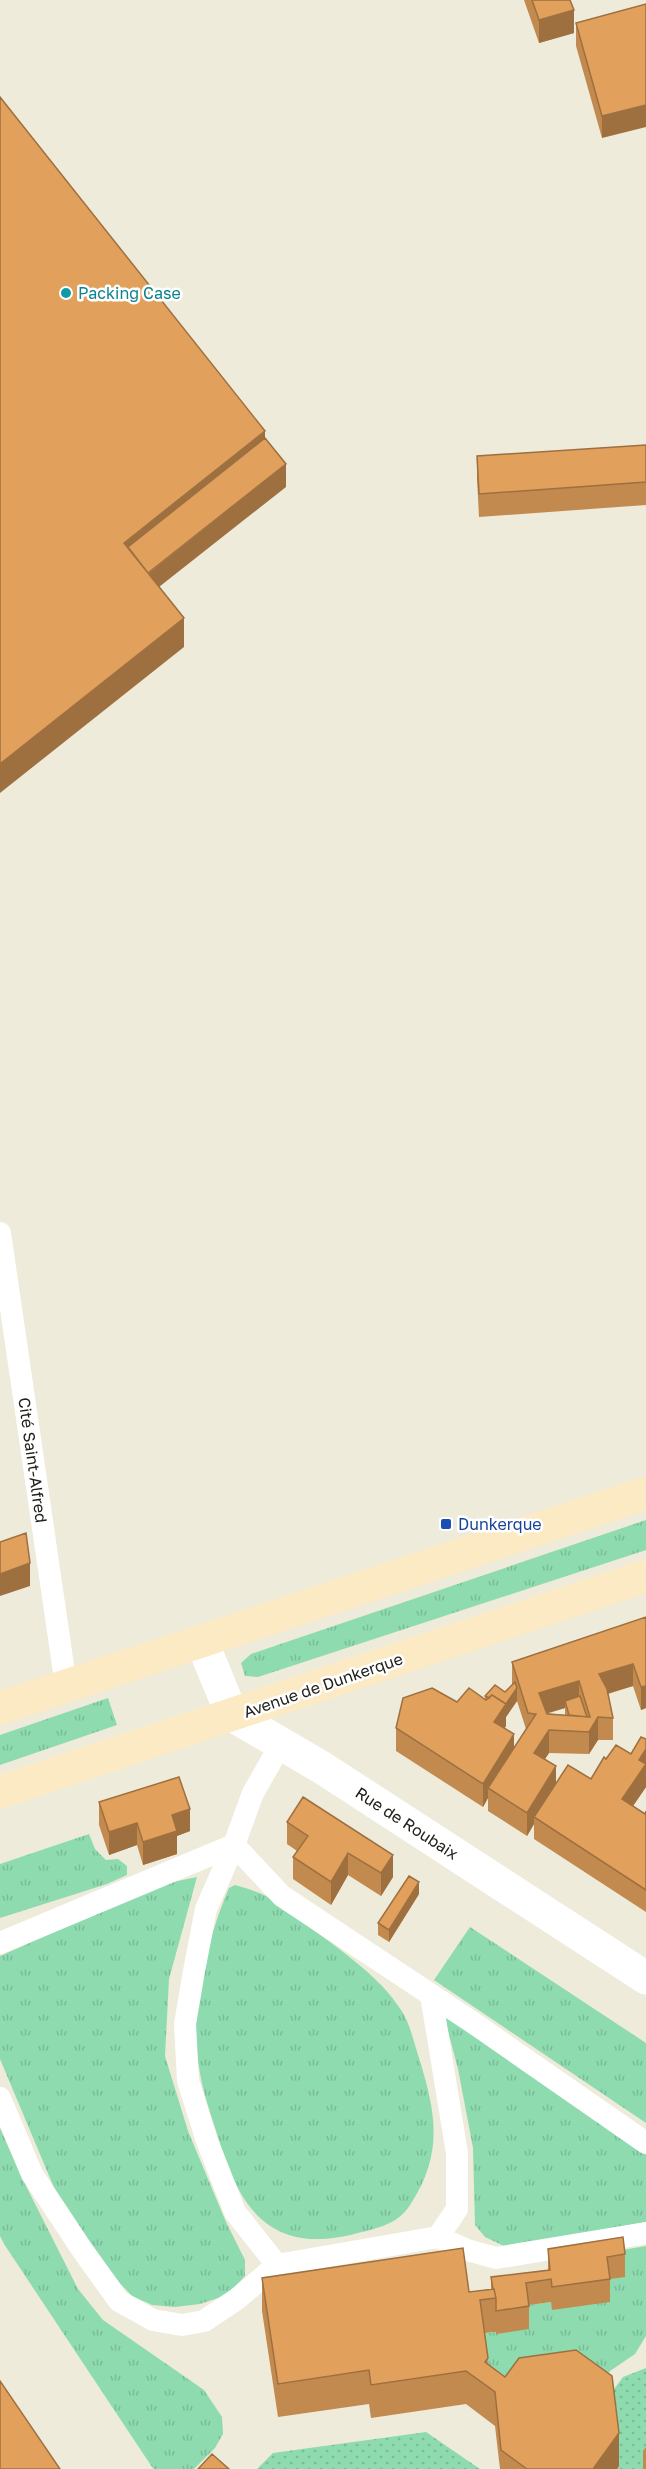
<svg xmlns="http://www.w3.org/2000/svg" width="646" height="2469" font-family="'Golos Text',sans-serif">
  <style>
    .grass { fill: url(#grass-tufts) }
    .garden { fill: url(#garden-dots) }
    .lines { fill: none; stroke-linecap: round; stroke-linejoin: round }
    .lane { stroke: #fff; stroke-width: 22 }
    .street { stroke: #fff; stroke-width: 33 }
    .secondary { stroke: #fceac5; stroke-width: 33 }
    .wall { fill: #c28a4e; fill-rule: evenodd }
    .shaded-wall { fill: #9e7040 }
    .building { fill: #e1a05b; stroke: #9e7040; stroke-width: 1.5; fill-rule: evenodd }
    .culture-dot { fill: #0f9aa8; stroke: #fff; stroke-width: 2 }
    .transit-dot { fill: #1a4fb4; stroke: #fff; stroke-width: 2 }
    .labels { text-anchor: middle; stroke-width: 5; stroke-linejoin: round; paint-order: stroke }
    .culture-label { font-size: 16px; fill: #0d838f; stroke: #fff; text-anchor: start }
    .street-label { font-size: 16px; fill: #22211b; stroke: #fff }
    .transit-label { font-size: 16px; fill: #164399; stroke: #fff; text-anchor: start }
  </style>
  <defs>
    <pattern id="grass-tufts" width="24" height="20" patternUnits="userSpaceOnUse" patternTransform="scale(1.5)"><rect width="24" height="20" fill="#8edbb0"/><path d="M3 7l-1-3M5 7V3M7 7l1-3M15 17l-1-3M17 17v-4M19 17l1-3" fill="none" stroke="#7abc97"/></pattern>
    <pattern id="garden-dots" width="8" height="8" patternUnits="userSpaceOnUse" patternTransform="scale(1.5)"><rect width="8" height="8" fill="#8edbb0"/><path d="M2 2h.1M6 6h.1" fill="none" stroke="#7abc97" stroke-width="1.8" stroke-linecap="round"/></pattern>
  </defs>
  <rect width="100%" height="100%" fill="#eeebdb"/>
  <path class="grass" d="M 646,1520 L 646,1550 L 258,1677 L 245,1676 L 241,1663 L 251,1654 Z
    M 108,1698 L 117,1725 L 0,1765 L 0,1735 Z
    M 89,1834 L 95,1849 L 106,1860 L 118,1859 L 127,1866 L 127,1875 L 107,1884 L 0,1918 L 0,1864 Z
    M 197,1877 L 169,1979 L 165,2056 L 188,2131 L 226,2222 L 245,2260 L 245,2276 L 227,2295 L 200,2304 L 175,2307 L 152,2305 L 132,2296 L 108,2271 L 55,2190 L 0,2059 L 0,1956 L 163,1884 Z
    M 235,1885 C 245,1888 256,1891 266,1896 C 279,1903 291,1915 304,1923 C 335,1946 380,1976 401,2010 C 410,2023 414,2043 419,2058 C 436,2113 444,2153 410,2205 C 398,2224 378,2228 358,2233 C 273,2256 240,2212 218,2137 C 210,2112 201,2087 198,2060 C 190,2006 208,1937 229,1888 Z
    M 470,1927 L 646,2043 L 646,2123 L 434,1980 Z
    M 443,2012 L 646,2153 L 646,2222 L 506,2247 L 485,2237 L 475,2225 L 473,2148 L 458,2069 Z
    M 0,2128 L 21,2176 L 78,2289 L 103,2320 L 204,2390 L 222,2417 L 223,2434 L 215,2448 L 194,2469 L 154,2469 L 152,2467 L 4,2244 L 0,2236 Z
    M 646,2246 L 646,2336 L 635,2354 L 610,2371 L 599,2384 L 488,2392 L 480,2334 L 496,2332 L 526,2305 L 551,2302 L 553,2310 L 607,2279 L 622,2250 Z"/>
  <path class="garden" d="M 646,2368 L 646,2469 L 617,2469 L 619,2466 L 603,2404 L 623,2377 Z
    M 426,2432 L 480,2469 L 257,2469 L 273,2453 Z"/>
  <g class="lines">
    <path class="lane" d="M 0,1233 L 66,1686
      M 0,1943 L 234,1845 L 253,1793 L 281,1744
      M 0,2098 L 32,2174 L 83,2251 L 119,2301 L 153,2320 L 182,2325 L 204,2321 L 237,2299 L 277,2265 L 438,2237 L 457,2209 L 457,2153 L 431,1995
      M 438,2237 L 467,2250 L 496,2258 L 646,2233
      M 277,2265 L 235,2212 L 207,2141 L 188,2081 L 185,2024 L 194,1971 L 206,1909 L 234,1845 L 282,1896 L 472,2022 L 646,2143"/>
    <path class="street" d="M 202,1642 L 232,1715 L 321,1767 L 646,1978"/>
    <path class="secondary" d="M 0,1708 L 646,1493
      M 0,1792 L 646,1576"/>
  </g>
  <path class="wall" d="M 524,0 L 570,0 L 574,33 L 539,43 Z
    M 646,4 L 602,138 L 576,46 L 576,23 Z
    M 646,445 L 646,505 L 479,517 L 477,478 L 477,456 Z
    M 646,1617 L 646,1708 L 641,1710 L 633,1686 L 608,1694 L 613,1718 L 613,1740 L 598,1740 L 589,1754 L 549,1753 L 545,1759 L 556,1784 L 591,1779 L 606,1759 L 631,1754 L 646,1739 L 646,1787 L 633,1806 L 645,1814 L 646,1811 L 646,1912 L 534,1839 L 534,1824 L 527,1836 L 488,1811 L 488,1798 L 483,1807 L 396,1751 L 396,1728 L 457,1702 L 485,1699 L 485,1696 L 505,1692 L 512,1685 L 512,1662 ZM 517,1701 L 526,1729 L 514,1748 L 504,1728 L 506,1726 L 506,1717 ZM 565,1708 L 565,1715 L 546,1713 Z
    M 303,1797 L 393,1877 L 381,1896 L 348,1875 L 331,1905 L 293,1879 L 293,1857 L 297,1851 L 287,1844 L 287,1822 Z
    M 99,1802 L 190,1831 L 177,1836 L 177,1854 L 143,1865 L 137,1845 L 109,1855 L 99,1825 Z
    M 419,1894 L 389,1942 L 378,1935 L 378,1923 Z
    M 548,2249 L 625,2254 L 625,2277 L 610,2279 L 610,2302 L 552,2310 L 551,2302 L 529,2305 L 529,2329 L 496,2334 L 496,2332 L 485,2333 L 488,2364 L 619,2466 L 617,2469 L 500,2469 L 495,2426 L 466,2404 L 371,2418 L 369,2404 L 278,2417 L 262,2311 L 262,2278 L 469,2292 L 491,2289 L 491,2277 L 548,2270 Z
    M 646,2447 L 646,2469 L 643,2469 L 643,2451 Z"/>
  <path class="shaded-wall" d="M 574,10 L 574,33 L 539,43 L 539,20 Z
    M 646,105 L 646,127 L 602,138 L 602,116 Z
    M 265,431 L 265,460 L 135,564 L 124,543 Z
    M 286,464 L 286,487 L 145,598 L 145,576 Z
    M 184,618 L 184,647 L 0,793 L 0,764 Z
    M 30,1563 L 30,1586 L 0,1596 L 0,1574 Z
    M 633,1664 L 633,1686 L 599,1696 L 599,1674 Z
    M 579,1681 L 579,1703 L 565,1701 L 565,1708 L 539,1716 L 539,1693 Z
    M 646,1686 L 646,1708 L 641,1710 L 641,1687 Z
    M 517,1688 L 517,1701 L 506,1717 L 506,1726 L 494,1744 L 494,1722 L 506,1704 Z
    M 598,1717 L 598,1740 L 589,1754 L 589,1732 Z
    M 549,1730 L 549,1753 L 534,1775 L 534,1753 Z
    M 514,1734 L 514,1757 L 488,1788 L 488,1798 L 483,1807 L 483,1784 Z
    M 646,1749 L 646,1787 L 622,1822 L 622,1799 L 639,1760 Z
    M 556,1766 L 556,1789 L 534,1817 L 534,1824 L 527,1836 L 527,1813 Z
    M 190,1809 L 190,1831 L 177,1836 L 177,1854 L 143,1865 L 143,1842 L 172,1815 Z
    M 137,1823 L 137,1845 L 109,1855 L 109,1832 Z
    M 348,1853 L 348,1875 L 331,1905 L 331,1882 Z
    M 393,1855 L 393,1877 L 381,1896 L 381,1873 Z
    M 419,1882 L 419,1894 L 389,1942 L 389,1930 Z
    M 619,2433 L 619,2466 L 617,2469 L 593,2469 Z"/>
  <path class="building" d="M 532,0 L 570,0 L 574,10 L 539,20 Z
    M 646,4 L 646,105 L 602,116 L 576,23 Z
    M 0,97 L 265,431 L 124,543 L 184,618 L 0,764 Z
    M 265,438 L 286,464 L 148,573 L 128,547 Z
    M 646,445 L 646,482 L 479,494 L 477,456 Z
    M 26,1533 L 30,1563 L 0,1574 L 0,1542 Z
    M 646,1617 L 646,1686 L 641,1687 L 633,1664 L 599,1674 L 607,1689 L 613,1718 L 598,1717 L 589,1732 L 549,1730 L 534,1753 L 556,1766 L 527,1813 L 488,1788 L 536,1714 L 528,1713 L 512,1662 ZM 579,1681 L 590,1717 L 547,1714 L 539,1693 Z
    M 515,1682 L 517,1688 L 506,1704 L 492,1695 L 489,1698 L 485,1696 L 495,1685 L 505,1692 Z
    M 432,1688 L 457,1702 L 469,1688 L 486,1700 L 492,1695 L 506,1704 L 494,1722 L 514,1734 L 483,1784 L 396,1728 L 403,1698 Z
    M 580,1696 L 587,1717 L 569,1715 L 565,1701 Z
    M 641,1737 L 646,1739 L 646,1749 L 639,1760 L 646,1764 L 622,1799 L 645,1814 L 646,1811 L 646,1890 L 534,1817 L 568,1765 L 591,1779 L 604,1757 L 606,1759 L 616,1745 L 631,1754 Z
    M 179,1777 L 190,1809 L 172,1815 L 177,1831 L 143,1842 L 137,1823 L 109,1832 L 99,1802 Z
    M 303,1797 L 393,1855 L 381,1873 L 348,1853 L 331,1882 L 293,1857 L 308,1836 L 287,1822 Z
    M 409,1876 L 419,1882 L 389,1930 L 378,1923 Z
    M 623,2237 L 625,2254 L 607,2257 L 610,2279 L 552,2287 L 551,2279 L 526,2283 L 529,2306 L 496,2311 L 496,2298 L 494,2289 L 493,2289 L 491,2277 L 550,2270 L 548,2249 Z
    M 463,2248 L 469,2292 L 494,2289 L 496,2298 L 480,2300 L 488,2358 L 485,2362 L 505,2377 L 519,2358 L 576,2350 L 612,2376 L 619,2433 L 593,2469 L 527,2469 L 501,2450 L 495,2392 L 466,2371 L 371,2385 L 369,2370 L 278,2384 L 262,2278 Z
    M 0,2381 L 60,2469 L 0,2469 Z
    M 212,2454 L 229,2469 L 198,2469 Z"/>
  <circle class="culture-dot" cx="66" cy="293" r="6"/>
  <rect class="transit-dot" x="440" y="1518" width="12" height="12" rx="3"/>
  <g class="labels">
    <g class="culture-label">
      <text x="78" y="299">Packing Case</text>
    </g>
    <g class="street-label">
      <text transform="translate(33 1460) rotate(82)" y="6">Cité Saint-Alfred</text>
      <text transform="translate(323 1685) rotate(-19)" y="6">Avenue de Dunkerque</text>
      <text transform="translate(407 1823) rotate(33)" y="6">Rue de Roubaix</text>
    </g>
    <g class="transit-label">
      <text x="458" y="1530">Dunkerque</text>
    </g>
  </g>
</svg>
